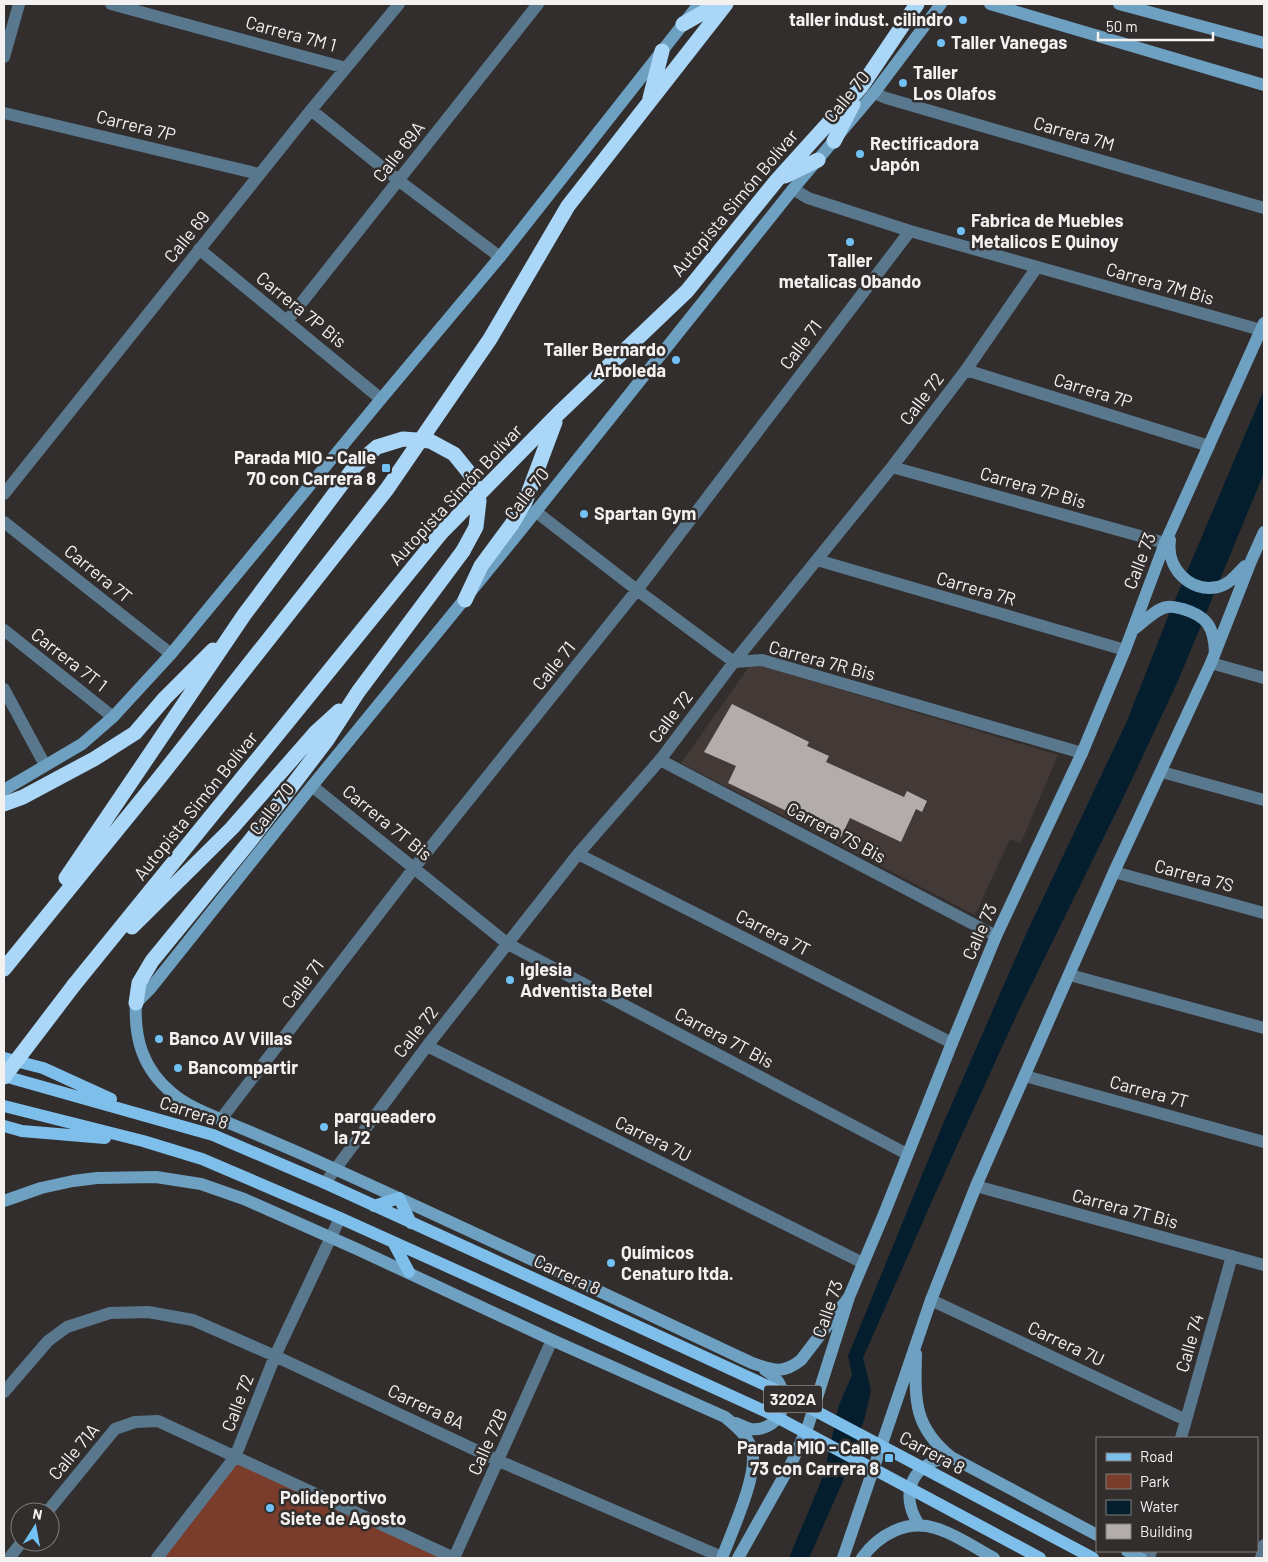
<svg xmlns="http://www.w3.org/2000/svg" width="1268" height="1562" font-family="Barlow,sans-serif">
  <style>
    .built { fill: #433936 }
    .green { fill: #7a3c2b }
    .water { fill: #051e2e }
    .building { fill: #b2adac }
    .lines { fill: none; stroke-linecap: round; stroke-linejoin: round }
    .street { stroke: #59778d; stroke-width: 12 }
    .secondary { stroke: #6ea0c2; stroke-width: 12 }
    .primary { stroke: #7ebeeb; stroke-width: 12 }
    .highway { stroke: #aad7f7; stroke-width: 15 }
    .primary-bridge { stroke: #7ebeeb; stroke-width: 12 }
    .highway-bridge { stroke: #aad7f7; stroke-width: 15 }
    .poi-dot { fill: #72c1f5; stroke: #322e2d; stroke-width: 2 }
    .labels { text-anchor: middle; stroke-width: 5; stroke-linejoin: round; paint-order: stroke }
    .shield { fill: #322e2d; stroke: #bab6b6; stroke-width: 1 }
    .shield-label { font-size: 16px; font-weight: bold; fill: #f4f1f1 }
    .poi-label { font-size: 18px; font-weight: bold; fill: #f4f1f1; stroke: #322e2d; text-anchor: start }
    .street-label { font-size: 18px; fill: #f4f1f1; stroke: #322e2d }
  </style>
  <rect width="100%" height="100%" fill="#322e2d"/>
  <path class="built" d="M 762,666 L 1058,755 L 1021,843 L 1010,839 L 975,915 L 681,763 L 749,667 Z"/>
  <path class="green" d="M 235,1457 L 454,1558 L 157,1558 Z"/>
  <path class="water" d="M 1264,390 L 1264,473 L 1178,681 L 1125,794 L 1018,1012 L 935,1194 L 863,1358 L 871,1390 L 865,1417 L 843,1481 L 809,1558 L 789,1558 L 824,1474 L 839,1405 L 852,1375 L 848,1356 L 940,1131 L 1027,932 L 1127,721 L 1169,614 Z"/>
  <path class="building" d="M 732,704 L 809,742 L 807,746 L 829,756 L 826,762 L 904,797 L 907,791 L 927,801 L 922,812 L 916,809 L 901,842 L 850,818 L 841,837 L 728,783 L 736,766 L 704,752 Z"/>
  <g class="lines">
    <path class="street" d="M 111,4 L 346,68
      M 4,57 L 19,4
      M 874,93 L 886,98 L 1264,208
      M 311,110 L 398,180 L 500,257
      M 4,113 L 259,174
      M 793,189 L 808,198 L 910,231 L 1261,330
      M 199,249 L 381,399
      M 287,321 L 538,4
      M 966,370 L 1209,446
      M 892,467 L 1165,543
      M 4,494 L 311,110 L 399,4
      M 535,511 L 637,590 L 734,662 L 762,660 L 1082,753
      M 4,522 L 171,654
      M 817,560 L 1125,650
      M 4,630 L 113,717
      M 1211,663 L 1264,678
      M 4,689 L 45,765
      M 660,760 L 996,936
      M 1162,772 L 1264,800
      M 312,786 L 508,944 L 907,1154
      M 578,854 L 952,1043
      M 1114,872 L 1264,913
      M 1070,975 L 1264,1028
      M 427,1046 L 863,1263
      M 1025,1076 L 1264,1142
      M 221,1119 L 414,868 L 637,590 L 910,231
      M 325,1183 L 427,1046 L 578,854 L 660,760 L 734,662 L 892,467 L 966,370 L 1037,267
      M 976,1186 L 1264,1265
      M 931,1300 L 1186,1420
      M 4,1392 L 48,1341 L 67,1327 L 110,1313 L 148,1312 L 193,1320 L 275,1356 L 499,1461 L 722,1557
      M 1181,1438 L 1232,1256
      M 47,1512 L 115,1429 L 135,1422 L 158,1421 L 454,1558
      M 9,1558 L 22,1542
      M 157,1558 L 235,1457 L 275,1356 L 340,1218
      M 454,1558 L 552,1340
      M 1149,1558 L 1151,1551
      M 1261,1558 L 1264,1545"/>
    <path class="secondary" d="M 990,4 L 1264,85
      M 1119,4 L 1264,43
      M 1170,540 C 1166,567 1189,593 1218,587 C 1230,584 1237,574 1245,566
      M 1134,629 C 1144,622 1155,609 1167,607 C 1172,606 1178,608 1183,609 C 1207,616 1214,627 1215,652
      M 4,790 L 82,744 L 113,717 L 171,654 L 381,399 L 500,257 L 699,4
      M 4,1201 L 41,1188 L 73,1181 L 97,1178 L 156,1177 L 201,1184 L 244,1199 L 359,1250 L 552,1340 L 725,1417 C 736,1426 748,1436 752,1450 C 759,1474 731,1533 722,1558
      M 849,1297 L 801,1360 C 782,1375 773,1370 752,1363 C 614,1298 476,1233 337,1170 C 301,1153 265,1138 229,1123 C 211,1115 188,1107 172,1093 C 143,1069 134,1039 136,1003 L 150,989 L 312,786 L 521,530 L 793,189 L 874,93 L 941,4
      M 916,1354 C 915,1400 913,1426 951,1457 L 1097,1535
      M 736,1423 C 741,1425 746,1428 751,1429 C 784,1432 798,1389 765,1370
      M 919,1525 C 898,1492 913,1462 951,1457
      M 1127,1551 L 1141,1558
      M 738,1558 L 792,1462 L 808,1426 L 849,1297 L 884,1214 L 952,1043 L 996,936 L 1082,753 L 1125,650 L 1165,543 L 1264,323
      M 843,1558 L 931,1300 L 976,1186 L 1114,872 L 1211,663 L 1251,561 L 1264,532
      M 862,1558 C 878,1535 907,1519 935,1528 C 956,1534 975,1548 994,1558"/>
    <path class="primary" d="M 4,1058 L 43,1068 L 111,1099
      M 4,1076 L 213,1135 L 325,1183 L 485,1256
      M 4,1106 L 143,1141 L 202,1159 L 340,1218 L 473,1278
      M 4,1126 L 22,1131 L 105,1138
      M 374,1206 L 399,1198 L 411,1223
      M 393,1242 L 409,1272"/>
    <path class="highway" d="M 683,24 L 718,4
      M 650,98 L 662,51
      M 834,141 L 853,104
      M 785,176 L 818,160
      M 465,600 L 481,566 L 512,524 L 525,502 L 555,422
      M 4,804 L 23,797 L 94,759 L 135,733 L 165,698 L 213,650
      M 66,878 L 244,615 L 356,465
      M 132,927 L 232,828 L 316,732 L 339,711
      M 4,969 L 160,777 L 387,489 L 490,339 L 568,206 L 726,4
      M 74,985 L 441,533 L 558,414 L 687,291 L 777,180 L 861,87 L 917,4
      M 136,1003 L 139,983 L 152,961 L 250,841 L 327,740 L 358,692 L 463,551"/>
    <path class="primary-bridge" d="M 485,1256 L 776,1390 L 1093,1558
      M 473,1278 L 769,1413 L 1040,1558"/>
    <path class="highway-bridge" d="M 356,465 L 377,447 L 403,439 L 430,441 L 454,454 L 471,475 L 479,501 L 476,527 L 463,551
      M 4,1077 L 74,985"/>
  </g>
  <g class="poi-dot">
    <circle cx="963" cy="20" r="5"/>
    <circle cx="941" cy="43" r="5"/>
    <circle cx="903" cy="83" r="5"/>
    <circle cx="860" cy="154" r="5"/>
    <circle cx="961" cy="231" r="5"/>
    <circle cx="850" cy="242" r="5"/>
    <circle cx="676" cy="360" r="5"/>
    <rect x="381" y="463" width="10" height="10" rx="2.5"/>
    <circle cx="584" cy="514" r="5"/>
    <circle cx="510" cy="980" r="5"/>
    <circle cx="159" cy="1039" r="5"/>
    <circle cx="178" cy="1068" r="5"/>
    <circle cx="324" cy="1127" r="5"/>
    <circle cx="611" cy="1263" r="5"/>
    <rect x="884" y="1453" width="10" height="10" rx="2.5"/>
    <circle cx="270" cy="1508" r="5"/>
  </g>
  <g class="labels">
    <rect class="shield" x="764" y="1385.5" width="58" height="27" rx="4"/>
    <g class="shield-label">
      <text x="793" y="1405">3202A</text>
    </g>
    <g class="poi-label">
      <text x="953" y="26" text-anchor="end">taller indust. cilindro</text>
      <text x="951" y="49">Taller Vanegas</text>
      <text x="913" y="79">Taller<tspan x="913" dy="21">Los Olafos</tspan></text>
      <text x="870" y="150">Rectificadora<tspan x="870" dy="21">Japón</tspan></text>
      <text x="971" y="227">Fabrica de Muebles<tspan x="971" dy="21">Metalicos E Quinoy</tspan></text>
      <text x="850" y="267" text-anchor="middle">Taller<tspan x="850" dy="21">metalicas Obando</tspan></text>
      <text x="666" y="356" text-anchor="end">Taller Bernardo<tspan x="666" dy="21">Arboleda</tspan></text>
      <text x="376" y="464" text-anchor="end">Parada MIO - Calle<tspan x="376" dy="21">70 con Carrera 8</tspan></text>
      <text x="594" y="520">Spartan Gym</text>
      <text x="520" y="976">Iglesia<tspan x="520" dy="21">Adventista Betel</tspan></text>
      <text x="169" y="1045">Banco AV Villas</text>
      <text x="188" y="1074">Bancompartir</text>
      <text x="334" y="1123">parqueadero<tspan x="334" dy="21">la 72</tspan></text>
      <text x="621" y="1259">Químicos<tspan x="621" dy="21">Cenaturo ltda.</tspan></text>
      <text x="879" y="1454" text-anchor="end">Parada MIO - Calle<tspan x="879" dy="21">73 con Carrera 8</tspan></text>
      <text x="280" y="1504">Polideportivo<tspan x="280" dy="21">Siete de Agosto</tspan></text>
    </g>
    <g class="street-label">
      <text transform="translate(291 34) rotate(15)" y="6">Carrera 7M 1</text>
      <text transform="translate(847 97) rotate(-51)" y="6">Calle 70</text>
      <text transform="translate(136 126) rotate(14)" y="6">Carrera 7P</text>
      <text transform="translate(1074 134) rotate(16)" y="6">Carrera 7M</text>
      <text transform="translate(399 152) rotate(-52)" y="6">Calle 69A</text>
      <text transform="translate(735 203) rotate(-50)" y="6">Autopista Simón Bolívar</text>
      <text transform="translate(187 237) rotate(-51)" y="6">Calle 69</text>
      <text transform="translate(1160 284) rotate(16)" y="6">Carrera 7M Bis</text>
      <text transform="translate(301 310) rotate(39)" y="6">Carrera 7P Bis</text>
      <text transform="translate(801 345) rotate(-53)" y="6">Calle 71</text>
      <text transform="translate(1093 391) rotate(17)" y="6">Carrera 7P</text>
      <text transform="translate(922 399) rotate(-53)" y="6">Calle 72</text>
      <text transform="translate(1033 488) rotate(16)" y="6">Carrera 7P Bis</text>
      <text transform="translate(527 494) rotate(-52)" y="6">Calle 70</text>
      <text transform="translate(456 495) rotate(-47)" y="6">Autopista Simón Bolívar</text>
      <text transform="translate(1140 561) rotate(-69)" y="6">Calle 73</text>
      <text transform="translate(98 574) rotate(39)" y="6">Carrera 7T</text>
      <text transform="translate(976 589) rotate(16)" y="6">Carrera 7R</text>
      <text transform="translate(69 660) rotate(38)" y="6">Carrera 7T 1</text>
      <text transform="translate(822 661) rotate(15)" y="6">Carrera 7R Bis</text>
      <text transform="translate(554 666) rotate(-51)" y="6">Calle 71</text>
      <text transform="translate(671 717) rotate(-53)" y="6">Calle 72</text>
      <text transform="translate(196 806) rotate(-51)" y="6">Autopista Simón Bolívar</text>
      <text transform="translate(272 809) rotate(-52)" y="6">Calle 70</text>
      <text transform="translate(387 823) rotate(39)" y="6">Carrera 7T Bis</text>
      <text transform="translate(836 833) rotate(28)" y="6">Carrera 7S Bis</text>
      <text transform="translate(1194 876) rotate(15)" y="6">Carrera 7S</text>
      <text transform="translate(980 932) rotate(-66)" y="6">Calle 73</text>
      <text transform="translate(773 933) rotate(27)" y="6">Carrera 7T</text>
      <text transform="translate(303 984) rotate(-53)" y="6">Calle 71</text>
      <text transform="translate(416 1032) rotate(-52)" y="6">Calle 72</text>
      <text transform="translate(724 1038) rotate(28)" y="6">Carrera 7T Bis</text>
      <text transform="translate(1149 1092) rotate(15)" y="6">Carrera 7T</text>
      <text transform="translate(194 1113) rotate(18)" y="6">Carrera 8</text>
      <text transform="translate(653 1139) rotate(26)" y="6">Carrera 7U</text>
      <text transform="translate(1125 1209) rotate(15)" y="6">Carrera 7T Bis</text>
      <text transform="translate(567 1275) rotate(25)" y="6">Carrera 8</text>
      <text transform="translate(828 1309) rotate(-71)" y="6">Calle 73</text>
      <text transform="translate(1190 1343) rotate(-74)" y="6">Calle 74</text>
      <text transform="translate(1066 1344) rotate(25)" y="6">Carrera 7U</text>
      <text transform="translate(238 1403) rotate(-69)" y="6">Calle 72</text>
      <text transform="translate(426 1407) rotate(25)" y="6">Carrera 8A</text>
      <text transform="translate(488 1442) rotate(-66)" y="6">Calle 72B</text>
      <text transform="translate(74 1452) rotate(-50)" y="6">Calle 71A</text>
      <text transform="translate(932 1453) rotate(28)" y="6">Carrera 8</text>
    </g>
  </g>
  <rect width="1268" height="1562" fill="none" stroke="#f4f1f1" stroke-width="10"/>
  <rect x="1096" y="1437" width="162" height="115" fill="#322e2d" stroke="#807c7b"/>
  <rect x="1106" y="1453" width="25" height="8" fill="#7ebeeb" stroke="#807c7b"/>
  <text x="1140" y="1462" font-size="15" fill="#f4f1f1">Road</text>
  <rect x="1106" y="1474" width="25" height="15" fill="#7a3c2b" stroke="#807c7b"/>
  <text x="1140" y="1487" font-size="15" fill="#f4f1f1">Park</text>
  <rect x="1106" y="1500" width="25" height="15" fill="#051e2e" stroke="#807c7b"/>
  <text x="1140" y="1512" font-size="15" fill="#f4f1f1">Water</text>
  <rect x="1106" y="1524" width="25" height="15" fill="#b2adac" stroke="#807c7b"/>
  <text x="1140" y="1537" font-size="15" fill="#f4f1f1">Building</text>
  <g transform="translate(35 1527) rotate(11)"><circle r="24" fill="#322e2d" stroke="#807c7b"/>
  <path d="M0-4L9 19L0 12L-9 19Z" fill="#72c1f5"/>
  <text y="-8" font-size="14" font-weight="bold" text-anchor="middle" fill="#f4f1f1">N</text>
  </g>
  <path d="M1098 32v8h115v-8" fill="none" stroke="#f4f1f1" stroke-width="2.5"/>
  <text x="1106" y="32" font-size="15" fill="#f4f1f1" stroke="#322e2d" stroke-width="4" paint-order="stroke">50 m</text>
</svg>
